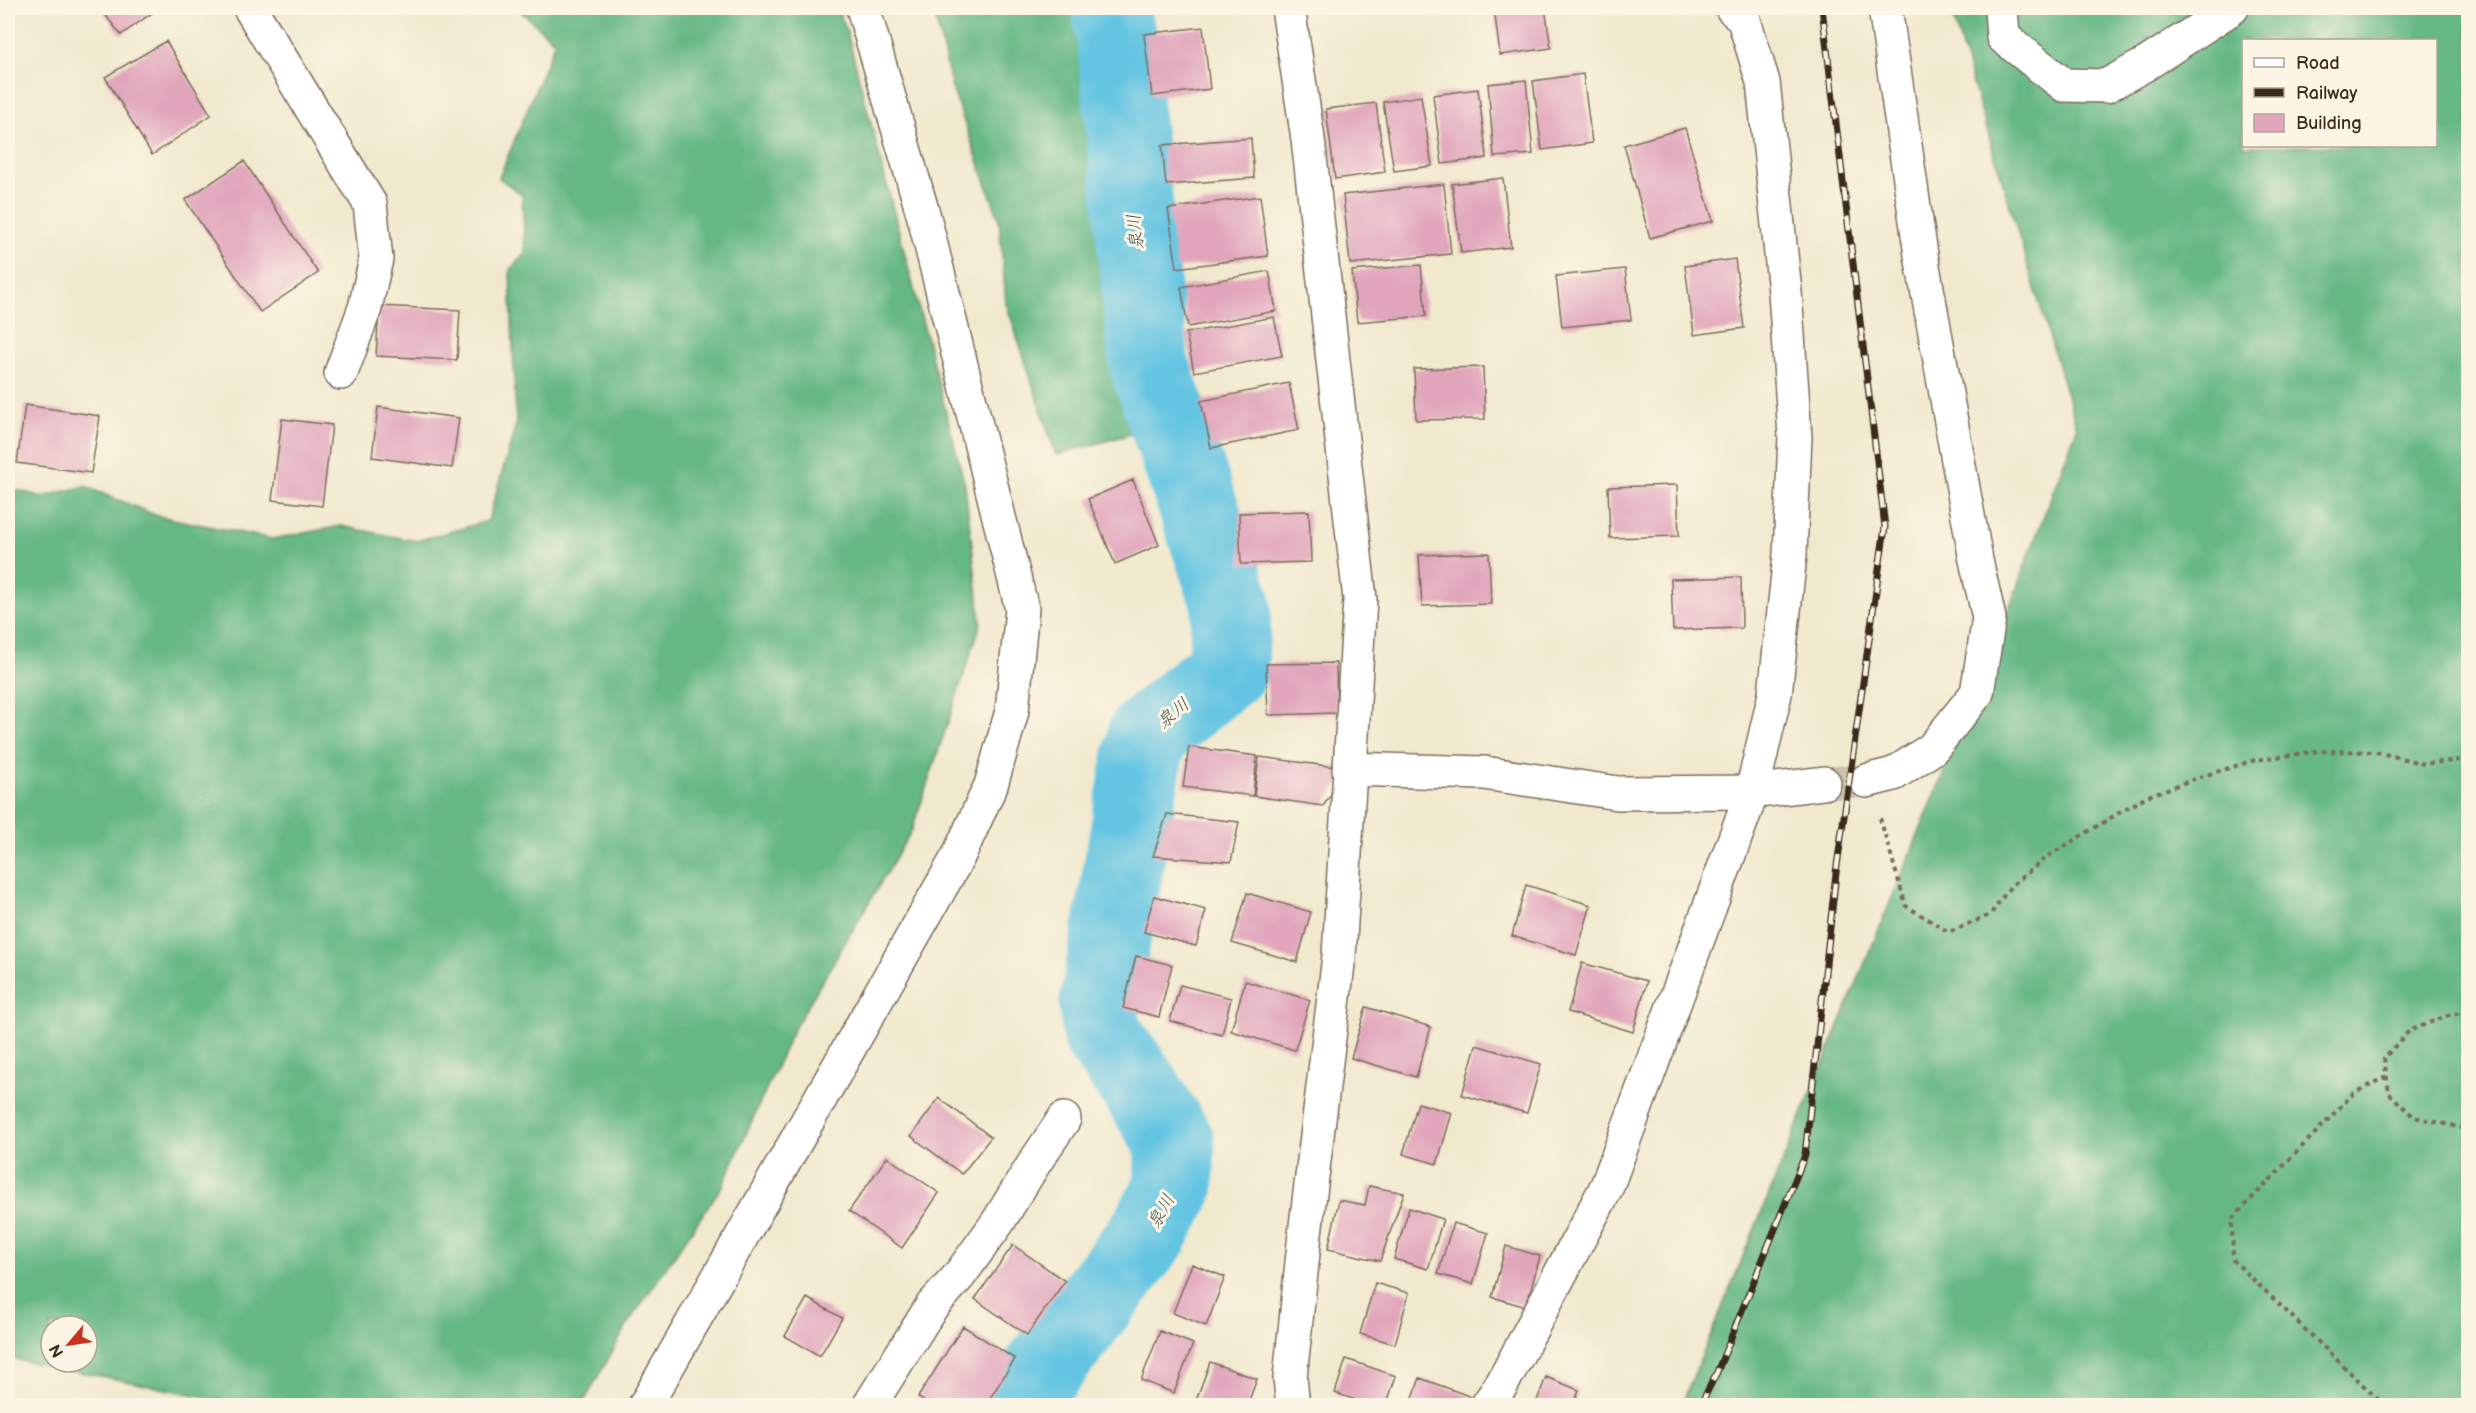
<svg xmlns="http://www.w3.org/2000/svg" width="2476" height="1413" font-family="'Balsamiq Sans','Klee One',sans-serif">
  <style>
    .forest { fill: #66b885; stroke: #507152; stroke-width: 1.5; fill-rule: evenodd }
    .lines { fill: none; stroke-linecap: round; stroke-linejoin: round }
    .river { stroke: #64c5e2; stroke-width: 80 }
    .building { fill: #e1a5bc }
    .minor-tunnel { stroke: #cdc3ab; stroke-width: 33; stroke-dasharray: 33 16; stroke-linecap: butt }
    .minor-casing { stroke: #7b6d5c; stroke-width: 36 }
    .path { stroke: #7b6d5c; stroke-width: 4; stroke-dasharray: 4.5 4.5; stroke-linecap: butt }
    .minor { stroke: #fff; stroke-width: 33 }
    .rail-casing { stroke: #3b2a1e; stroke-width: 7 }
    .rail { stroke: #fcf5e5; stroke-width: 4.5; stroke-dasharray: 14; stroke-linecap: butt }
    .labels { text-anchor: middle; stroke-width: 6; stroke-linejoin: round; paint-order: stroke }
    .water-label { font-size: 18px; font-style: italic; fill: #475859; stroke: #fcf5e5 }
  </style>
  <rect width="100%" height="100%" fill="#fcf5e5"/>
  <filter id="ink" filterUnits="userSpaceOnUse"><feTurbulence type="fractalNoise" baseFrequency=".0167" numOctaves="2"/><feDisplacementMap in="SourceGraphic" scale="12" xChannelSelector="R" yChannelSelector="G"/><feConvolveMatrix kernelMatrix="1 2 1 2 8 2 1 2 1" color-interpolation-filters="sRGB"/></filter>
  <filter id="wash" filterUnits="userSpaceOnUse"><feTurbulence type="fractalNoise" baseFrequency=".008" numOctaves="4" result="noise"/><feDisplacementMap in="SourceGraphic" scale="24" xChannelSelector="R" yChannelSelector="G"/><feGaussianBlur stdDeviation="1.35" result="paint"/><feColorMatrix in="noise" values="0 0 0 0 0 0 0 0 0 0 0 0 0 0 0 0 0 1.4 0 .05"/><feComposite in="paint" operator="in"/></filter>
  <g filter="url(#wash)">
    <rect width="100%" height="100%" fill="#f1e9ce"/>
    <path class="forest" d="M 517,8 L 837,8 L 847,32 L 965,485 L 981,623 L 912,830 L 792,1032 L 723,1185 L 631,1319 L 582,1405 L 247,1405 L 8,1358 L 8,564 L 15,556 L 8,550 L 8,488 L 43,497 L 84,486 L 158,516 L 272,539 L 341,526 L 416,541 L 488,521 L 516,425 L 510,270 L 525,253 L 522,195 L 499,178 L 555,42 ZM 51,1326 L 87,1326 L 87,1362 L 51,1362 Z
      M 933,8 L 1088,8 L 1109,147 L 1126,305 L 1128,351 L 1153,428 L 1056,455 L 1006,303 L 999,219 L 952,88 Z
      M 1950,8 L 2468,8 L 2468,1405 L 1681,1406 L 1977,693 L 2077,428 ZM 2244,40 L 2436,40 L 2436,146 L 2244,146 Z"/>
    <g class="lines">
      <path class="river" d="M 1015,1406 L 1149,1233 L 1174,1187 L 1175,1143 L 1138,1084 L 1102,1034 L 1099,1005 L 1147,735 L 1228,668 L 1232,605 L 1149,364 L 1117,43 L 1111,8"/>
    </g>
    <g id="blocks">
      <path class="building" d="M 100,8 L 159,8 L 121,35 Z
        M 1494,8 L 1545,8 L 1551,48 L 1500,55 Z
        M 1203,27 L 1210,89 L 1152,96 L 1144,34 Z
        M 166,41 L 211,115 L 152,155 L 105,77 Z
        M 1583,74 L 1592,143 L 1542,150 L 1533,81 Z
        M 1526,80 L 1533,154 L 1494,157 L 1488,84 Z
        M 1478,89 L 1487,158 L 1442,164 L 1433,95 Z
        M 1421,96 L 1432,166 L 1394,171 L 1383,102 Z
        M 1376,103 L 1385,172 L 1335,179 L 1326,109 Z
        M 1685,128 L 1713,221 L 1650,238 L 1624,145 Z
        M 1251,138 L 1254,178 L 1166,185 L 1162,145 Z
        M 244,161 L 318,273 L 260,312 L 185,200 Z
        M 1503,178 L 1511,247 L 1461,253 L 1452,184 Z
        M 1444,184 L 1451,254 L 1350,264 L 1343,195 Z
        M 1260,196 L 1268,256 L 1177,268 L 1168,209 Z
        M 1735,259 L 1744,328 L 1694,335 L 1685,266 Z
        M 1421,265 L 1426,316 L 1357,322 L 1352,271 Z
        M 1625,269 L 1631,320 L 1562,327 L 1556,276 Z
        M 1269,271 L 1276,311 L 1188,327 L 1181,287 Z
        M 379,306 L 460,310 L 457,360 L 376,356 Z
        M 1274,317 L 1282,356 L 1194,372 L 1186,333 Z
        M 1483,367 L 1485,419 L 1416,420 L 1414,369 Z
        M 1289,383 L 1299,430 L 1211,448 L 1201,401 Z
        M 25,405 L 100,416 L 91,473 L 17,463 Z
        M 378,407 L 459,418 L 452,468 L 372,457 Z
        M 282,419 L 332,425 L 322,506 L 272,500 Z
        M 1133,480 L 1159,545 L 1115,564 L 1088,499 Z
        M 1677,485 L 1679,536 L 1610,538 L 1608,487 Z
        M 1309,511 L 1311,562 L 1241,564 L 1239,513 Z
        M 1489,553 L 1491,604 L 1422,606 L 1419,555 Z
        M 1741,577 L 1742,628 L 1673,630 L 1671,579 Z
        M 1336,663 L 1337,713 L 1268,715 L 1266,664 Z
        M 1189,747 L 1257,756 L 1253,796 L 1183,787 Z
        M 1259,757 L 1328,766 L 1349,769 L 1323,806 L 1254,796 Z
        M 1167,814 L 1239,822 L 1231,862 L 1153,856 Z
        M 1526,885 L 1591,905 L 1576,955 L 1512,936 Z
        M 1247,893 L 1311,912 L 1297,962 L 1232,943 Z
        M 1154,896 L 1206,910 L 1196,946 L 1144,932 Z
        M 1136,956 L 1172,965 L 1159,1017 L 1123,1008 Z
        M 1582,963 L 1647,981 L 1633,1032 L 1568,1012 Z
        M 1245,981 L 1310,1000 L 1295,1050 L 1231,1031 Z
        M 1180,985 L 1231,998 L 1222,1035 L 1170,1021 Z
        M 1366,1007 L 1431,1027 L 1416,1077 L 1351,1058 Z
        M 1476,1045 L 1541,1064 L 1527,1113 L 1462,1095 Z
        M 939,1098 L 991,1137 L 962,1174 L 911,1136 Z
        M 1418,1103 L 1452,1113 L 1437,1164 L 1403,1154 Z
        M 887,1157 L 939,1193 L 902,1248 L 849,1211 Z
        M 1369,1186 L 1404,1193 L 1380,1261 L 1328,1249 L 1339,1200 L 1365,1205 Z
        M 1409,1208 L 1443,1219 L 1428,1269 L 1394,1259 Z
        M 1453,1223 L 1488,1233 L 1473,1284 L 1438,1274 Z
        M 1013,1245 L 1065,1281 L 1027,1335 L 975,1299 Z
        M 1506,1246 L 1540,1256 L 1526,1307 L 1492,1297 Z
        M 1192,1264 L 1225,1277 L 1206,1326 L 1173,1313 Z
        M 1375,1283 L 1409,1293 L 1395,1344 L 1360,1334 Z
        M 807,1298 L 842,1318 L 820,1356 L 785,1336 Z
        M 963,1326 L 1015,1359 L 985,1406 L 930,1406 L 918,1397 Z
        M 1160,1331 L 1193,1344 L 1174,1393 L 1141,1380 Z
        M 1346,1359 L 1396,1376 L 1386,1406 L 1374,1406 L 1335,1393 Z
        M 1210,1362 L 1257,1379 L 1247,1406 L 1194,1406 Z
        M 1546,1377 L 1579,1390 L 1573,1406 L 1535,1406 Z
        M 1420,1378 L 1469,1396 L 1466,1406 L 1410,1406 Z"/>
    </g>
  </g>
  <g filter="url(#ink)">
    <use href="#blocks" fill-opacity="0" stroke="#7b6d5c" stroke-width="1.5"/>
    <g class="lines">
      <path class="minor-tunnel" d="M 1824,783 L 1866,781"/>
      <defs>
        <path id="minor" d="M 250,8 L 370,204 L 376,259 L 365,308 L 341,373
          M 1288,8 L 1308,139 L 1360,599 L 1339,956 L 1305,1234 L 1290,1378 L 1293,1406
          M 2001,8 L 2003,37 L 2064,85 L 2106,86 L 2146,64 L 2232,8
          M 1349,769 L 1484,773 L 1618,793 L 1752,792 L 1824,783
          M 1866,781 L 1894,774 L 1932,749 L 1977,693 L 1989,618 L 1976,560 L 1921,255 L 1885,8
          M 645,1406 L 958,857 L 991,785 L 1012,711 L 1022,609 L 924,217 L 863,8
          M 869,1406 L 932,1306 L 959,1276 L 998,1222 L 1035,1162 L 1064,1119
          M 1487,1406 L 1502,1384 L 1607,1186 L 1752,792 L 1775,694 L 1790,555 L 1795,436 L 1785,292 L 1763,82 L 1744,20 L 1732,8"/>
      </defs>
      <use href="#minor" class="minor-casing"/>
      <path class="path" d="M 1880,818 L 1906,906 L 1949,932 L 1990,915 L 2010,887 L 2048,856 L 2145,797 L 2200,777 L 2255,760 L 2318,751 L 2377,752 L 2424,764 L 2468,759
        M 2468,1012 L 2449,1015 L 2409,1031 L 2384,1058 L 2389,1093 L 2414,1117 L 2468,1129
        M 2385,1406 L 2233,1260 L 2232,1219 L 2354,1093 L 2387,1076"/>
      <use href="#minor" class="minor"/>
      <defs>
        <path id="rail" d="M 1700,1406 L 1717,1372 L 1805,1155 L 1836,873 L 1885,527 L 1822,8"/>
      </defs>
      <use href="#rail" class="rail-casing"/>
      <use href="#rail" class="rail"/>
    </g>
  </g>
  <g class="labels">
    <g class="water-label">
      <text transform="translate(1135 232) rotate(-96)" y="6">泉川</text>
      <text transform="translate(1173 713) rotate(-40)" y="6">泉川</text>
      <text transform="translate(1161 1211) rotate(-61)" y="6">泉川</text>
    </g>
  </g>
  <rect width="2476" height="1413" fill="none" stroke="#fcf5e5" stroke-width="30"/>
  <rect x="2242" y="39" width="195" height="108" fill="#fcf5e5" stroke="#afa495" stroke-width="1.5"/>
  <rect x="2254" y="58" width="30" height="9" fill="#ffffff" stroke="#afa495" stroke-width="1.5"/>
  <text x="2296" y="69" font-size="18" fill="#3b2a1e">Road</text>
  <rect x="2254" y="88" width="30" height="9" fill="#3b2a1e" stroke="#afa495" stroke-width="1.5"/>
  <text x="2296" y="99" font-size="18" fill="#3b2a1e">Railway</text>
  <rect x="2254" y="114" width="30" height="18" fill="#e1a5bc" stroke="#afa495" stroke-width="1.5"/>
  <text x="2296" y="129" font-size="18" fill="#3b2a1e">Building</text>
  <g transform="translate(69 1344) rotate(241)"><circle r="28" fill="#fcf5e5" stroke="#afa495" stroke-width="1.5"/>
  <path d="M0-4.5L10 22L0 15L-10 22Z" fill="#c8321e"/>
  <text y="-9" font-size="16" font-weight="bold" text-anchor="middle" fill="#3b2a1e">N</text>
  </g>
</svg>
